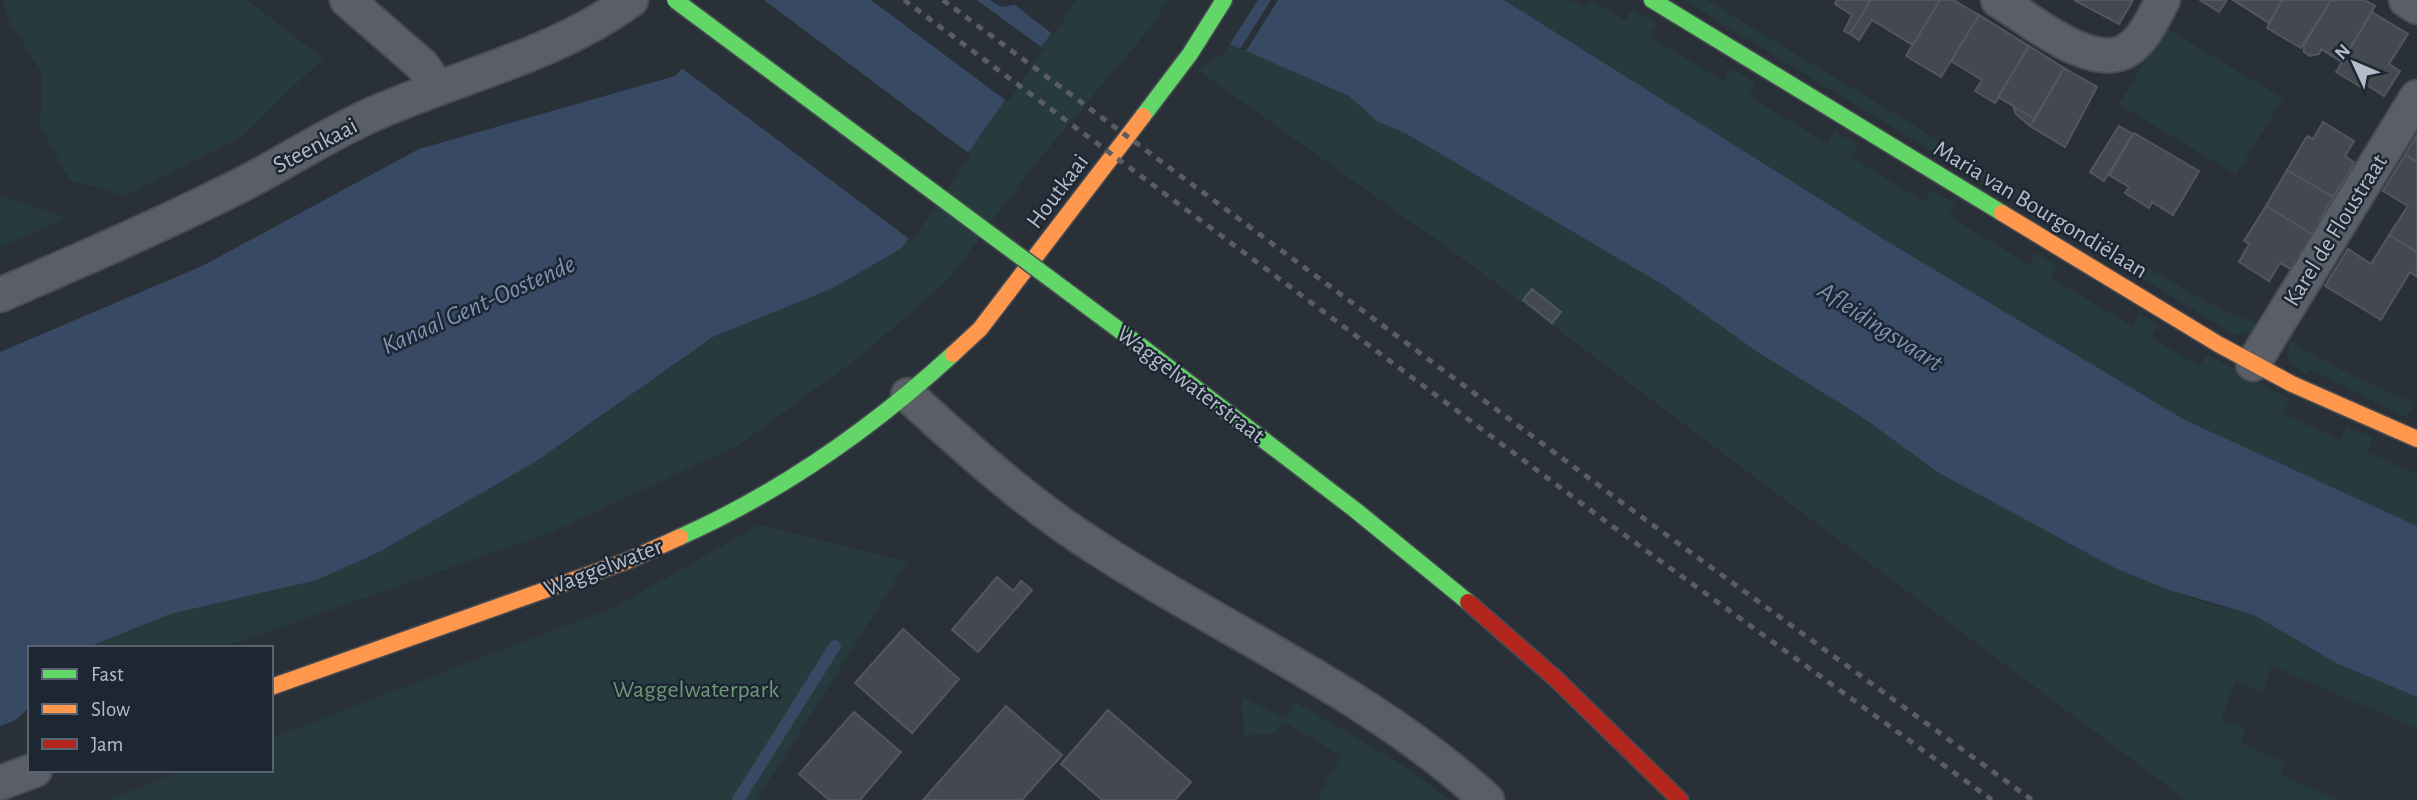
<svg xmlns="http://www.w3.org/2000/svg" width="2417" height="800" font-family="'Alegreya Sans',sans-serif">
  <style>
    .green { fill: #273a3e }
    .water { fill: #384963 }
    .pier { fill: #2a3038 }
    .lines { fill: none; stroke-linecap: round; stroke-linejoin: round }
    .stream { stroke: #384963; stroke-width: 12 }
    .building { fill: #444950; stroke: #52575f; stroke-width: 2 }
    .street-casing { stroke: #484c53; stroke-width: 37 }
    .fast-casing { stroke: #484c53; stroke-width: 19 }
    .slow-casing { stroke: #484c53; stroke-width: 19 }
    .jam-casing { stroke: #484c53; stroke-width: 19 }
    .street { stroke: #5a5e66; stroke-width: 33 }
    .fast { stroke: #63d668; stroke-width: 16 }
    .slow { stroke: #ff974d; stroke-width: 16 }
    .jam { stroke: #b3261e; stroke-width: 16 }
    .rail { stroke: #595d64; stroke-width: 5; stroke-dasharray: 7 7; stroke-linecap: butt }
    .fast-bridge-casing { stroke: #484c53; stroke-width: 19; stroke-linecap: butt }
    .fast-bridge { stroke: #63d668; stroke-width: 16 }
    .labels { text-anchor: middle; stroke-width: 5; stroke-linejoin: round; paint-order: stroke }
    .street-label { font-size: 24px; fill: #b4bcc9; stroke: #1d2633 }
    .park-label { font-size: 24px; fill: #6b9a76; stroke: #1d2633 }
    .water-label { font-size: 26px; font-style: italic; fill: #7c92b1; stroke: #1d2633 }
  </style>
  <rect width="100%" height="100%" fill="#2a3038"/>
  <path class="green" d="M 2,0 L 247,0 L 323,58 L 241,137 L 126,196 L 70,180 L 40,127 L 42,73 L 9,21 Z
    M 1073,0 L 1168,0 L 1150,28 L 1030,170 L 948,280 L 862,355 L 739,445 L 552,532 L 222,648 L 86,648 L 535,462 L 713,337 L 833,288 L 902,248 Z
    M 1504,0 L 1571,0 L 1584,8 L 1591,0 L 1625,20 L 1632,9 L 1657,23 L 1649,36 L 1724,81 L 1732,68 L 1756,84 L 1749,96 L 1828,144 L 1835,131 L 1858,145 L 1851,157 L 1924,201 L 1932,190 L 1956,204 L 1949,216 L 2029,265 L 2036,253 L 2057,265 L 2051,278 L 2132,326 L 2140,314 L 2158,325 L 2151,338 L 2200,366 L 2207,354 L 2290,399 L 2283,413 L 2340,440 L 2347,427 L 2373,438 L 2367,452 L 2417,474 L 2417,526 L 2183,419 L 1885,240 Z
    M 1683,0 L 1707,0 L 2170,281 L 2222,310 L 2258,324 L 2251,332 L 2235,335 Z
    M 2165,28 L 2283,98 L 2236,175 L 2119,104 Z
    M 1230,44 L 1349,96 L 1378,122 L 1405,133 L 1665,286 L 1756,351 L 1859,415 L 1939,473 L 2113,567 L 2206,603 L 2254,615 L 2336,663 L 2417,697 L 2417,729 L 2272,666 L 2262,692 L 2235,682 L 2221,720 L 2246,729 L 2241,743 L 2285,762 L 2281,775 L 2339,800 L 2186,800 L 1473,266 L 1198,70 L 1224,54 Z
    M 0,196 L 68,218 L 0,247 Z
    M 2289,341 L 2355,377 L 2415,403 L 2407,417 L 2311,370 L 2305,374 L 2288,359 Z
    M 759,525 L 907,562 L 757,800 L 108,800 L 186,770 L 271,770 L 271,738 L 617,606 Z
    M 1242,697 L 1286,719 L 1295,702 L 1402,765 L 1450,800 L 1324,800 L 1318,796 L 1341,756 L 1285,722 L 1273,733 L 1244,736 Z"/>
  <path class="water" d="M 746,0 L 990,0 L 1002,7 L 1013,5 L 1019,0 L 1068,9 L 902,248 L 833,288 L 713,337 L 535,462 L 379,552 L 317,580 L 170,614 L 86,648 L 30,648 L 30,706 L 16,720 L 0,726 L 0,352 L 202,266 L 419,149 L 675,76 Z
    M 1210,0 L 1504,0 L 1885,240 L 2183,419 L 2417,526 L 2417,697 L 2336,663 L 2254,615 L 2166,589 L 2113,567 L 1939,473 L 1859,415 L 1756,351 L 1665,286 L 1405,133 L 1378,122 L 1349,96 L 1230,44 Z"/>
  <path class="pier" d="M 741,0 L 764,0 L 971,155 L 912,241 L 679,66 Z
    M 871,0 L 977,0 L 1044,49 L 1008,102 Z
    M 1014,0 L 1076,0 L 1054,35 L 1011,2 Z
    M 1206,0 L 1258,0 L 1228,47 L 1227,46 Z
    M 1271,0 L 1278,0 L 1246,51 L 1240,49 Z"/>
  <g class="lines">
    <path class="stream" d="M 738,800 L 835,646"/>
  </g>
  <path class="building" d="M 1837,0 L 1871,0 L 1850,34 L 1844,31 L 1852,15 L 1835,4 Z
    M 1871,0 L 1940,0 L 1913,45 L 1872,20 L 1859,40 L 1850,34 Z
    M 1940,0 L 1953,0 L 1979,15 L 1941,77 L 1906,56 Z
    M 2074,0 L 2133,0 L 2119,24 Z
    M 2200,0 L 2227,0 L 2219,12 Z
    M 2233,0 L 2282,0 L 2269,23 Z
    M 2282,0 L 2331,0 L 2301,48 L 2267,28 Z
    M 2331,0 L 2364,0 L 2375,6 L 2342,62 L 2321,49 L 2319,54 L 2310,56 L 2304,52 L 2304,45 Z
    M 2372,12 L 2408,34 L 2389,64 L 2400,71 L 2384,96 L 2364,83 L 2361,87 L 2336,72 Z
    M 1979,15 L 2029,46 L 1995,103 L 1975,91 L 1982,80 L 1951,61 Z
    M 2029,46 L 2064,68 L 2035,119 L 1998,97 Z
    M 2064,68 L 2097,87 L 2065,147 L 2030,126 Z
    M 2013,106 L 2035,119 L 2030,126 L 2016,114 Z
    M 2323,122 L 2354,141 L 2345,156 L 2355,163 L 2333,197 L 2287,170 L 2307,136 L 2313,139 Z
    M 2119,126 L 2133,134 L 2104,181 L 2090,172 Z
    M 2134,133 L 2199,171 L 2173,215 L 2152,202 L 2149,208 L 2125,193 L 2129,187 L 2109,175 Z
    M 2417,135 L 2417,162 L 2405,155 Z
    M 2405,155 L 2417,162 L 2417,252 L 2389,235 L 2408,206 L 2383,191 Z
    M 2287,170 L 2333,197 L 2312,234 L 2266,206 Z
    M 2266,206 L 2312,234 L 2291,269 L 2280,263 L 2269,281 L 2239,262 L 2249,244 L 2244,241 Z
    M 2389,235 L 2417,252 L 2417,277 L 2410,272 L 2381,320 L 2325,286 L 2348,249 L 2371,264 Z
    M 1532,289 L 1561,312 L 1552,323 L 1523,300 Z
    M 997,577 L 1013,591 L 1021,581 L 1032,590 L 978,652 L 952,630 Z
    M 903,629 L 959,679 L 912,733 L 855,683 Z
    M 1006,706 L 1062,755 L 1022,800 L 923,800 Z
    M 1108,710 L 1191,782 L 1175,800 L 1102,800 L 1061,764 Z
    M 854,712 L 901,752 L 860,800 L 829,800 L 799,774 Z"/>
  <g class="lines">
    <defs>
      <path id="street" d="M 347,0 L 422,65 L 438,88
        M 1998,0 C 2030,19 2093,74 2129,49 C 2145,38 2154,16 2163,0
        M 2406,0 L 2417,7
        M 0,295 C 83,259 166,223 247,182 C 291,159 333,131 378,112 C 463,75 555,55 631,0
        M 2253,364 L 2417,97
        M 908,395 C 969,451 1028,504 1097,548 C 1226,632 1373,695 1487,800
        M 0,783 L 35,770"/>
      <path id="fast" d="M 1652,0 L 2002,213
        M 1143,116 L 1190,54 L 1224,0
        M 1146,350 L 1354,509 L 1468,602
        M 680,537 C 781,492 871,429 953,354"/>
      <path id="slow" d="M 2002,213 L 2218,344 L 2292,384 L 2417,439
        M 953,354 L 980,329 L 1143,116
        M 271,687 L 627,561 L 680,537"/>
      <path id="jam" d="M 1468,602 L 1555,678 L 1680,800"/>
    </defs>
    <use href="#street" class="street-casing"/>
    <use href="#fast" class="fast-casing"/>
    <use href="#slow" class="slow-casing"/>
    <use href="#jam" class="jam-casing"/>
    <use href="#street" class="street"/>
    <use href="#fast" class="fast"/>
    <use href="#slow" class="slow"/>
    <use href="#jam" class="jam"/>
    <path class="rail" d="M 904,0 L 1612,526 L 1992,800
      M 943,0 L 1628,507 L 2032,800"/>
    <defs>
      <path id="fast-bridge" d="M 675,0 L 1146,350"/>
    </defs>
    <use href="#fast-bridge" class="fast-bridge-casing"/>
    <use href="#fast-bridge" class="fast-bridge"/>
  </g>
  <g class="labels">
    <g class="street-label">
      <text transform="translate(315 145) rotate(-28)" y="8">Steenkaai</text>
      <text transform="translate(1057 191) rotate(-53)" y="8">Houtkaai</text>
      <text transform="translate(2041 209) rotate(31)" y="8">Maria van Bourgondiëlaan</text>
      <text transform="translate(2335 230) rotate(-58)" y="8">Karel de Floustraat</text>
      <text transform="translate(1191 384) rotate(37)" y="8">Waggelwaterstraat</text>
      <text transform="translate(603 567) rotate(-21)" y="8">Waggelwater</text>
    </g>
    <g class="park-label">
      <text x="696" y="697">Waggelwaterpark</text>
    </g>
    <g class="water-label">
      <text transform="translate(478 304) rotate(-24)" y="9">Kanaal Gent-Oostende</text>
      <text transform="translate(1881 326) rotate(33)" y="9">Afleidingsvaart</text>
    </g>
  </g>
  <rect x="28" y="646" width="245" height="126" fill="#1d2633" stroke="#59626f" stroke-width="2"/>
  <rect x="42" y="669" width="35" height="10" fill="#63d668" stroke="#59626f" stroke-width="2"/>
  <text x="91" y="681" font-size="21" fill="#b4bcc9">Fast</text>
  <rect x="42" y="704" width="35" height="10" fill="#ff974d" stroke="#59626f" stroke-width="2"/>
  <text x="91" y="716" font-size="21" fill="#b4bcc9">Slow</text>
  <rect x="42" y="739" width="35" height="10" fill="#b3261e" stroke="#59626f" stroke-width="2"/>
  <text x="91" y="751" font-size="21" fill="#b4bcc9">Jam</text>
  <g transform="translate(2354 63) rotate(314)" stroke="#1d2633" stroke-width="5" paint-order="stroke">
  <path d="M0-5L12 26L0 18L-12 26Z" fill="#b4bcc9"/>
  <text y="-10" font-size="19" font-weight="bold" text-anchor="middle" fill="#b4bcc9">N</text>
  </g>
</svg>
